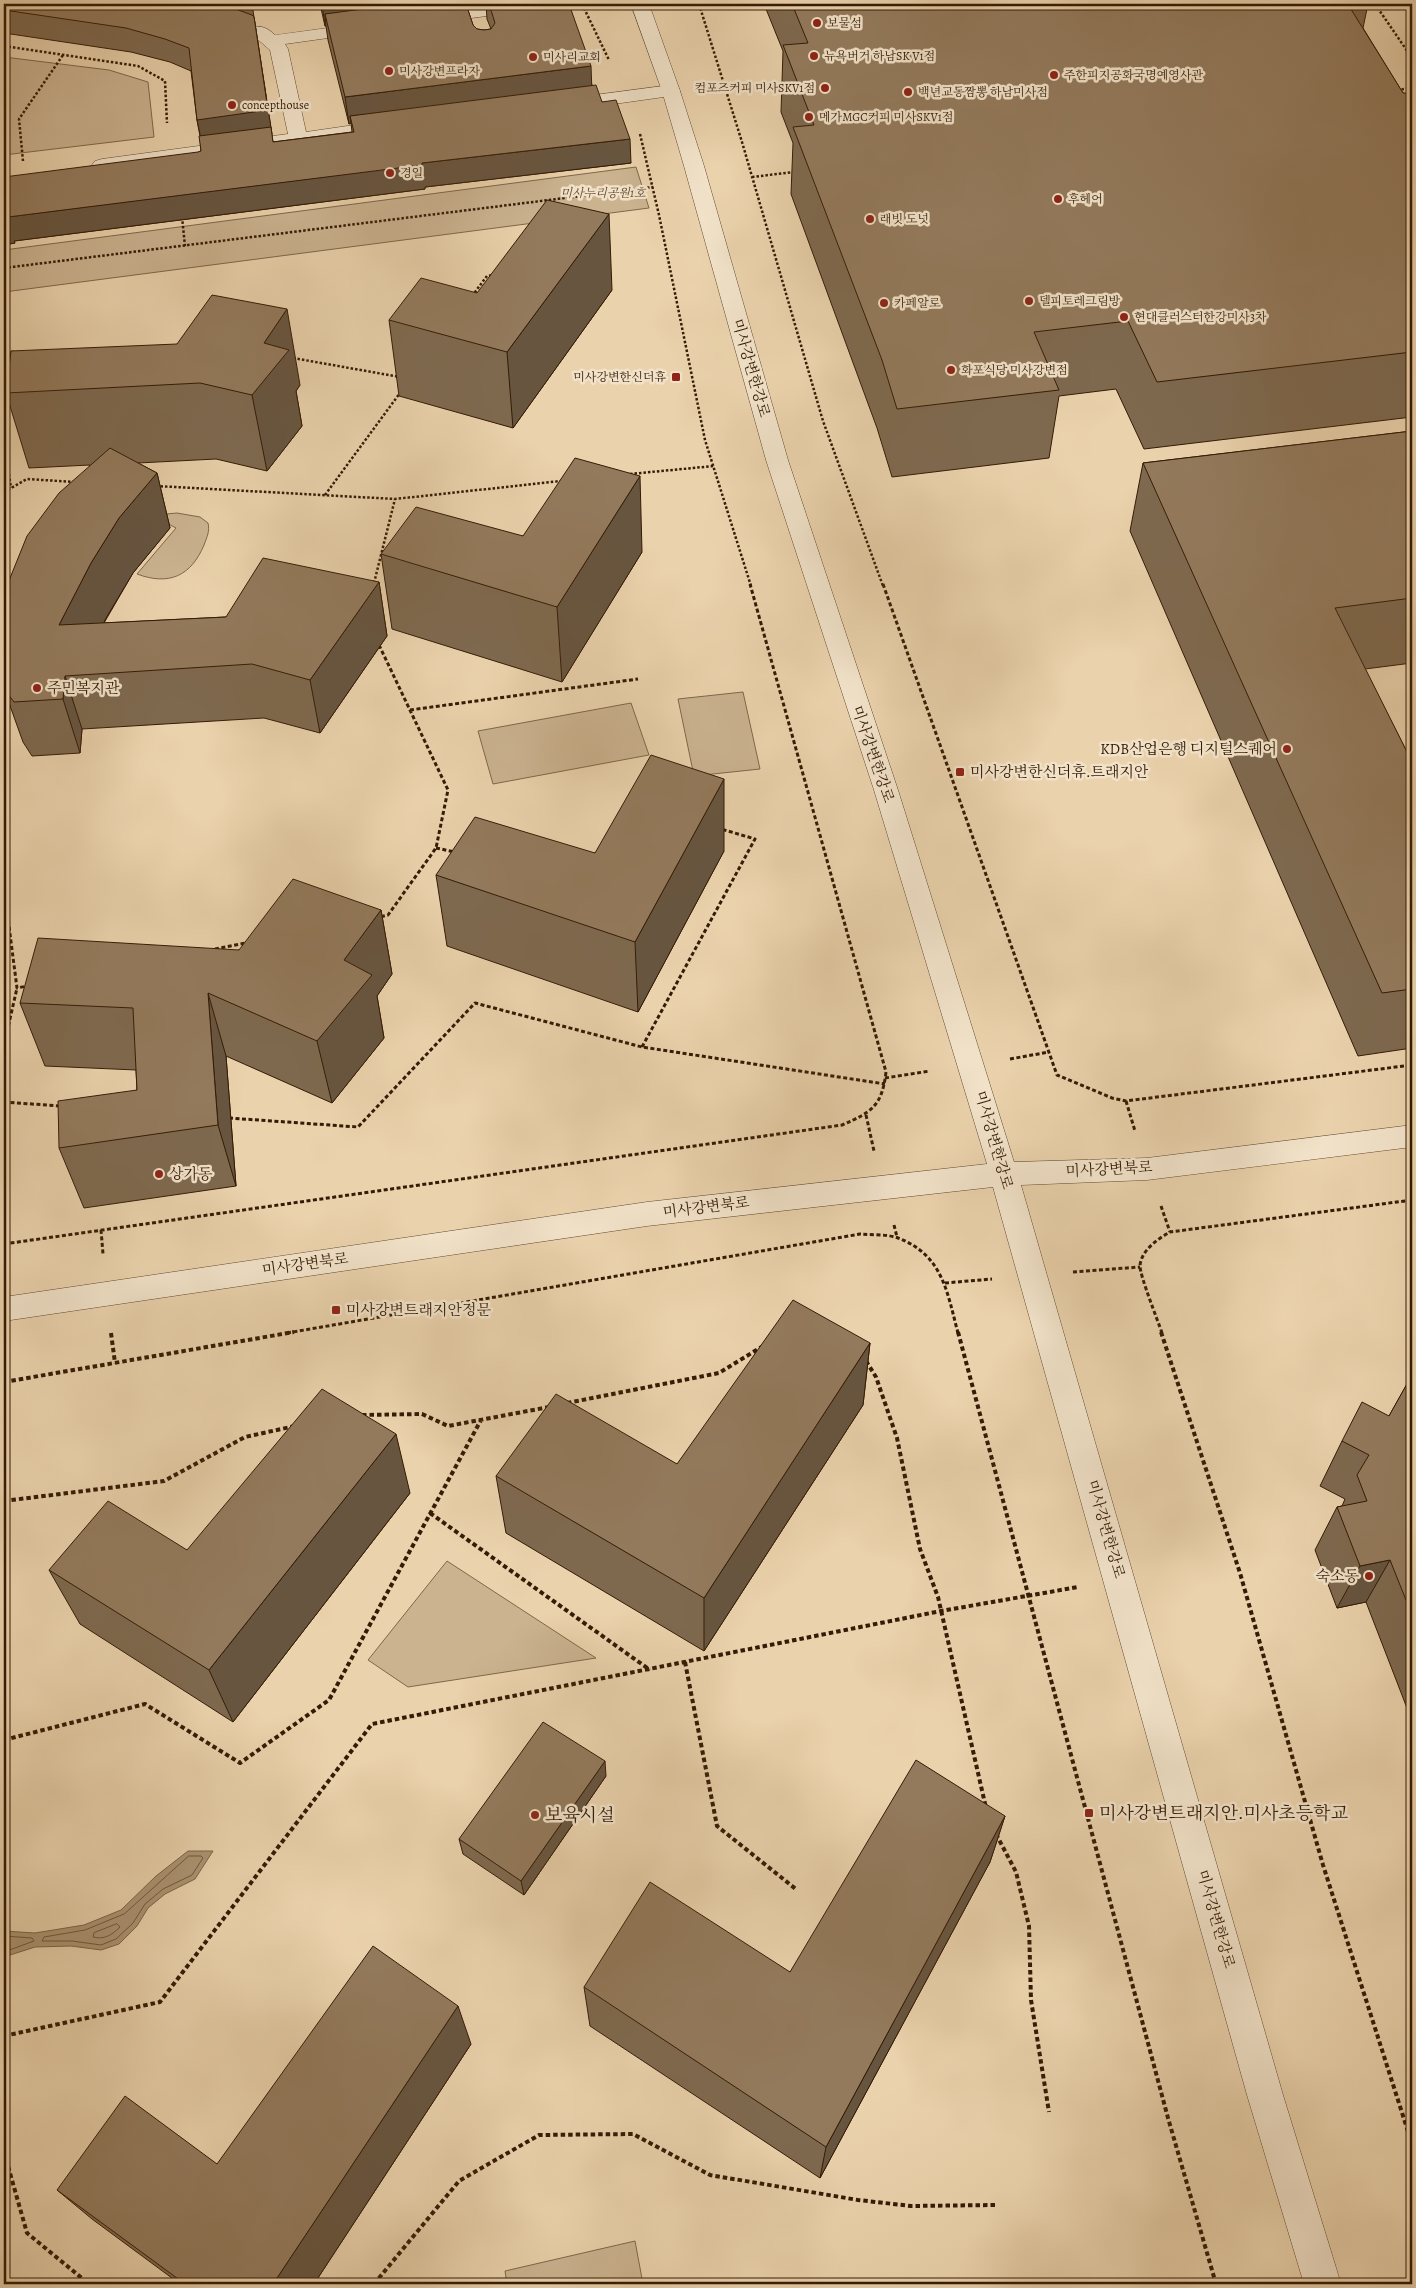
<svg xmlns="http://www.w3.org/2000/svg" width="1416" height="2288" font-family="Alegreya,'Noto Serif KR',serif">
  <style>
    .green { fill: #cbb390; stroke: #80674a }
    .water { fill: #ac9473; stroke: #7c6447 }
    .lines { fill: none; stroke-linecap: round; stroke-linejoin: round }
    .shore { stroke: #70583c; stroke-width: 1 }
    .minor-casing { stroke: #62492f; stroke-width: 1 }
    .tertiary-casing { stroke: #62492f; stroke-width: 1 }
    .path-far2 { stroke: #341b05; stroke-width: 2.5; stroke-dasharray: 2.5 2; stroke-linecap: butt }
    .path-far1 { stroke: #341b05; stroke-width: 3; stroke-dasharray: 4 2.5; stroke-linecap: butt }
    .path { stroke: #341b05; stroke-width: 4; stroke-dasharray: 4.5 3; stroke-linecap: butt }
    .minor { fill: #f1e2c9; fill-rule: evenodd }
    .tertiary { fill: #f1e2c9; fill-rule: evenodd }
    .wall { fill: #7e694f; stroke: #341b05 }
    .shaded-wall { fill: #675540; stroke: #341b05 }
    .building { fill: #937a5c; stroke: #341b05 }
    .poi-dot { fill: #8f2418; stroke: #f1e2c9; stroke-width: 2 }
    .labels { text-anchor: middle; stroke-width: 5; stroke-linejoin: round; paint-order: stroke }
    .far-poi-label { font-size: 12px; fill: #341b05; stroke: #f1e2c9; text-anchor: start }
    .far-park-label { font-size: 12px; font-style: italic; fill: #61492f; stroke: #f1e2c9 }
    .street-label { font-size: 15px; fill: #341b05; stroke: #f1e2c9 }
    .poi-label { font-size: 15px; fill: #341b05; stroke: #f1e2c9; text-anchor: start }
    .near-poi-label { font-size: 18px; fill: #341b05; stroke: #f1e2c9; text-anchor: start }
  </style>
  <rect width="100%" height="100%" fill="#ead2ac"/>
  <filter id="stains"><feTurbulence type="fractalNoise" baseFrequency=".004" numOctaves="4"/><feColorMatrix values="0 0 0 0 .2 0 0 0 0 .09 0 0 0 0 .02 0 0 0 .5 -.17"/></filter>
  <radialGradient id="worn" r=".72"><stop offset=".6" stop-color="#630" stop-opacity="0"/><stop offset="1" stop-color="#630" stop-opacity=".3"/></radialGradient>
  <path class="green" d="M 4,57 L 109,70 L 148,82 L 154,137 L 4,155 Z
    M 636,167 L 649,208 L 4,292 L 4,250 Z
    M 177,513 L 200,517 L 208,523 C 210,531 207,537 204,545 C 191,576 169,586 137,574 L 176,528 L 159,519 L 166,514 Z
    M 743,692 L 760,769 L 694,776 L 678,699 Z
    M 631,703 L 649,755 L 493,784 L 478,731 Z
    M 447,1561 L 596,1658 L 408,1687 L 368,1660 Z
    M 635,2241 L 643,2284 L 507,2284 L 505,2271 Z"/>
  <path class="water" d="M 188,1851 L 213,1851 L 195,1879 L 165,1894 L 148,1908 L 137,1926 L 119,1944 L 101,1950 L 71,1946 L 35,1947 L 4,1957 L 4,1931 L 35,1933 L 84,1925 L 121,1910 L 156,1876 Z"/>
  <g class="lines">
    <path class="shore" d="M 189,1856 L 201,1856 L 203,1858 L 192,1875 L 163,1889 L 145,1904 L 133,1923 L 116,1939 L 101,1945 L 72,1941 L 42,1941 L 44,1937 L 85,1930 L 124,1914 Z
      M 117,1924 L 120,1927 C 112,1935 104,1940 93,1937 L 94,1933 Z
      M 4,1936 L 32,1938 L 34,1941 L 4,1952"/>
    <defs>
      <path id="minor" d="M 502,4 L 551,4 L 548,8 L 542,9 L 432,23 L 426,22 L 423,18 L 426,14 L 432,13 Z
        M 365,23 L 371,24 L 374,28 L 371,32 L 285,44 L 288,49 L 306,132 L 389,120 L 396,122 L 398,126 L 396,130 L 102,171 L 95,169 L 92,165 L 95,161 L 102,159 L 288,134 L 270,50 L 248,31 L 251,27 C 261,25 268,28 275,35 Z
        M 671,85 L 678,87 L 680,91 L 678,95 L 564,111 L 557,109 L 555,105 L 557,101 L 564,99 Z"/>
      <path id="tertiary" d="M 631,4 L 649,4 L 680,91 L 704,166 L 788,460 L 898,790 L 1014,1162 L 1147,1158 L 1412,1125 L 1412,1147 L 1147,1180 L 1021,1185 L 1283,2095 L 1341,2284 L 1304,2284 L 1247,2095 L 993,1187 L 647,1226 L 4,1321 L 4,1297 L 647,1202 L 987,1164 L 874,790 L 766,460 L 684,166 L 662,91 Z"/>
    </defs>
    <use href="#minor" class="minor-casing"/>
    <use href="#tertiary" class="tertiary-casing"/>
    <path class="path-far2" d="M 582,4 L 609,60
      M 699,4 L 742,142 L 823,421 L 883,586
      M 1375,4 L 1412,58
      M 4,46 L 138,66 L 165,81 L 167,123
      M 1397,90 L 1412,88
      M 640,134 L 659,215 L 705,440 L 751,586
      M 23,161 L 19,119 L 63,55
      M 752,177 L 794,172
      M 182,217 L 185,246
      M 4,268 L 653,187
      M 472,296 L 487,276 L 493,275
      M 293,358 L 400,377
      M 4,443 L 11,488
      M 630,474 L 714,466
      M 156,486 L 395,499 L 561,481
      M 4,492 L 27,479 L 75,482
      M 325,495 L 400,393
      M 374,583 L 395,499"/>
    <path class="path-far1" d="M 883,584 L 1057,1075 L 1112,1098 L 1126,1101 L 1412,1065
      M 379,645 L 448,790 L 436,848 L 388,915 L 380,917
      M 410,710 L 638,679
      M 436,848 L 455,852
      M 4,888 L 17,988 L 27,986
      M 215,949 L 246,943
      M 4,1045 L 17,988
      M 642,1047 L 755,839 L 721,829
      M 1010,1059 L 1049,1052
      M 885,1078 L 930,1071
      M 1126,1101 L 1135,1131
      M 4,1102 L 60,1106
      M 866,1115 L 874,1151
      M 229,1118 L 358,1127 L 475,1003 L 642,1047 L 885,1084
      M 1161,1206 L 1170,1232
      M 894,1225 L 897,1237
      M 101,1230 L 103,1254
      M 4,1244 L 842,1125 C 872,1112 882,1106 886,1072 L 750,584
      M 1073,1272 L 1140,1267
      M 945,1283 L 992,1279
      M 287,1333 L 860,1234 C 872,1235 887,1234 898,1238 C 943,1255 947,1292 958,1333
      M 1162,1333 C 1158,1321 1140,1276 1140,1266 C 1141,1250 1158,1239 1170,1232 L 1412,1200"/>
    <path class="path" d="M 958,1332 L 1168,2118 L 1216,2284
      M 1161,1332 L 1240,1573 L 1323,1865 L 1412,2144
      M 111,1333 L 115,1363
      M 866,1361 L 876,1377 L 897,1438 L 920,1549 L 938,1597 L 986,1808
      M 4,1382 L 294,1332
      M 567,1403 L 719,1373 L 763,1346
      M 362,1415 L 422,1414 L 448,1426 L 549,1407
      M 4,1501 L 164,1481 L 245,1437 L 295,1426
      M 430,1513 L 650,1670
      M 685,1662 L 717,1826 L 797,1890
      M 4,1740 L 145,1704 L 240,1763 L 329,1700 L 481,1420
      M 996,1834 L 1016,1872 L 1029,1926 L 1031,2000 L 1049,2112
      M 4,2036 L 160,2002 L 372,1724 L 941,1611 L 1078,1587
      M 4,2152 L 27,2233 L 89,2284
      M 374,2284 L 459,2181 L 539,2135 L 633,2134 L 710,2175 L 858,2200 L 911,2206 L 995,2205"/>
    <use href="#minor" class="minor"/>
    <use href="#tertiary" class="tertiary"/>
  </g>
  <path class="wall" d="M 4,4 L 252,4 L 273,142 L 352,132 L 351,123 L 349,124 L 328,40 L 326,26 L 325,26 L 320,4 L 466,4 L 473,25 L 477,29 L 484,30 L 491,29 L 487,19 L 486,4 L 480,5 L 478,4 L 569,4 L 592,85 L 602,102 L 631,163 L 425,187 L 425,189 L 14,241 L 15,243 L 4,245 L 201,151 L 200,136 L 197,120 L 191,71 L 170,62 L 131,52 L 4,33 Z
    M 764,4 L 1368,4 L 1363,28 L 1403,93 L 1412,96 L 1412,417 L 1144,449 L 1116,389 L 1059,396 L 1049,458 L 892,477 L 877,428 L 791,194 L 793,143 L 781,112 L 783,51 Z
    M 612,290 L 513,428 L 399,396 L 389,320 L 477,293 Z
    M 11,351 L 300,385 L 296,391 L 302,426 L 267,471 L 216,459 L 138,463 L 157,473 L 170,528 L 133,573 L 104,623 L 226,617 L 379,582 L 387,636 L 320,733 L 264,718 L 82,729 L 80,753 L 32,756 L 23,742 L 4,689 L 90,465 L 29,468 L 6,393 Z
    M 1412,431 L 1412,663 L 1365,669 L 1411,760 L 1412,760 L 1412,1048 L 1358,1056 L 1130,531 L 1143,463 Z
    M 523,536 L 642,552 L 562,682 L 392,629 L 381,554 Z
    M 724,851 L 638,1012 L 447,946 L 436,875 L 595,853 Z
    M 381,910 L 392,974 L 377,996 L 384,1038 L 332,1103 L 226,1056 L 236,1186 L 84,1208 L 59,1148 L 137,1090 L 136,1070 L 45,1066 L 20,1003 L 239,950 Z
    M 870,1343 L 863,1405 L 704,1651 L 506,1533 L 496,1476 L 677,1464 Z
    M 1412,1375 L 1412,1721 L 1366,1602 L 1337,1608 L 1315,1550 L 1337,1507 L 1342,1506 L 1345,1499 L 1320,1486 L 1342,1441 L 1389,1416 Z
    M 410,1493 L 233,1722 L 80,1624 L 49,1570 L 187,1550 Z
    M 606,1776 L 524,1895 L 463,1854 L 459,1839 Z
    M 1005,1816 L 990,1862 L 820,2178 L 590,2026 L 584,1987 L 790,1972 Z
    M 471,2044 L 314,2284 L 180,2284 L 92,2219 L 57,2190 L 217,2164 Z"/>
  <path class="shaded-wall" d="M 322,4 L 458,4 L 325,14 L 326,26 L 325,26 Z
    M 254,17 L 272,134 L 202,144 L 197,120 Z
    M 591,66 L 592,93 L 350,116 L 351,123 L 349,124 L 345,97 Z
    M 630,139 L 631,163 L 425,187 L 425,189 L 14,241 L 15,243 L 4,245 L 4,220 L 8,217 L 422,163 Z
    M 609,214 L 612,290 L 513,428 L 507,352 Z
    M 287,309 L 300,385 L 296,391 L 302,426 L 267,471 L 252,395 L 264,343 Z
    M 157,473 L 170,528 L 133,573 L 106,618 L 78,675 L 59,625 L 91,563 L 119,518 Z
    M 640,476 L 642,552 L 562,682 L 557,607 Z
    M 379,582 L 387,636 L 320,733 L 310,680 Z
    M 65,676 L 82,729 L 80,753 L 63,699 Z
    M 724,779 L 724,851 L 638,1012 L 635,942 Z
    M 381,910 L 392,974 L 377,996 L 384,1038 L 332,1103 L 317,1041 L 344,960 Z
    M 208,993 L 226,1056 L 236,1186 L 218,1125 Z
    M 870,1343 L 863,1405 L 704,1651 L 704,1598 Z
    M 396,1434 L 410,1493 L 233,1722 L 209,1670 Z
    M 1390,1560 L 1366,1602 L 1337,1608 L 1360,1566 Z
    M 605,1761 L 606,1776 L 524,1895 L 521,1881 Z
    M 1005,1816 L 990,1862 L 820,2178 L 826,2147 Z
    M 458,2006 L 471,2044 L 314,2284 L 273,2284 Z"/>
  <path class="building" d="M 4,4 L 222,4 L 252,15 L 254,17 L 268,110 L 197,120 L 189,48 L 165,39 L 126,28 L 4,10 Z
    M 400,4 L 466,4 L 473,25 L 477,29 L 484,30 L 491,29 L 495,23 L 489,4 L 569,4 L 591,66 L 345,97 L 325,14 Z
    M 792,4 L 1368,4 L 1349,6 L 1403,93 L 1410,93 L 1412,96 L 1412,352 L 1157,382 L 1128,321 L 1034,332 L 1059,390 L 897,409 L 882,360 L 793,127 L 814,125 L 783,45 L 808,43 Z
    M 596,85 L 602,102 L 616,100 L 630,139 L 422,163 L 422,165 L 8,217 L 8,219 L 4,220 L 4,177 L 198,152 L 201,151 L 199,136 L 271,127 L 273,142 L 354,132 L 350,116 Z
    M 547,200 L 609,214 L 507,352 L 389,320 L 421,278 L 477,293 Z
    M 212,295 L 287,309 L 264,343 L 289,350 L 252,395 L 200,383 L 6,393 L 11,351 L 177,344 Z
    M 1412,431 L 1412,598 L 1335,608 L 1411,760 L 1412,760 L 1412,989 L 1382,993 L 1143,463 Z
    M 110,448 L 157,473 L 119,518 L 91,563 L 59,625 L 226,617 L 263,558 L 379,582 L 310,680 L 252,664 L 65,676 L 63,699 L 14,702 L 4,689 L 4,593 L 27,536 L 59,493 Z
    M 575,458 L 640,476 L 557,607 L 381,554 L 416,507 L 523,536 Z
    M 651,755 L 724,779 L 635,942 L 436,875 L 475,817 L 595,853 Z
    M 293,879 L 381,910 L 344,960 L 372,975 L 317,1041 L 208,993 L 218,1125 L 59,1148 L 58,1101 L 137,1090 L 133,1008 L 20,1003 L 38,938 L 239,950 Z
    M 793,1300 L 870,1343 L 704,1598 L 496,1476 L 556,1394 L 677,1464 Z
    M 1412,1375 L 1412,1615 L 1390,1560 L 1360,1566 L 1337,1507 L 1367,1501 L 1357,1475 L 1369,1455 L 1342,1441 L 1362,1402 L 1389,1416 Z
    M 322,1389 L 396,1434 L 209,1670 L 49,1570 L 108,1501 L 187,1550 Z
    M 543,1722 L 605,1761 L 521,1881 L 459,1839 Z
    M 916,1760 L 1005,1816 L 826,2147 L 584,1987 L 650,1882 L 790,1972 Z
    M 373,1946 L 458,2006 L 273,2284 L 185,2284 L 57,2190 L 125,2096 L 217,2164 Z"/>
  <g class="poi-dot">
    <circle cx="817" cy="23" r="5"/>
    <circle cx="814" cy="56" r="5"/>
    <circle cx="533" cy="57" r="5"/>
    <circle cx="389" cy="71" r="5"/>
    <circle cx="1054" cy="75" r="5"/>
    <circle cx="825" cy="88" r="5"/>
    <circle cx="908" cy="92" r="5"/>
    <circle cx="232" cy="105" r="5"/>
    <circle cx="809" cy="117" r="5"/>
    <circle cx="390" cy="173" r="5"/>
    <circle cx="1058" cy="199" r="5"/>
    <circle cx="870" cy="219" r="5"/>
    <circle cx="1029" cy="301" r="5"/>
    <circle cx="884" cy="303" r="5"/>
    <circle cx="1124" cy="317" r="5"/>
    <circle cx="951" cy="370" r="5"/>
    <rect x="671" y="372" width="10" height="10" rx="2.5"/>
    <circle cx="37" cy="688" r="5"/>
    <circle cx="1287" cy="749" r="5"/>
    <rect x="955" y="767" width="10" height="10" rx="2.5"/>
    <circle cx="159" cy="1174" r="5"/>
    <rect x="331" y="1305" width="10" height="10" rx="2.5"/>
    <circle cx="1369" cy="1576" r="5"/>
    <rect x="1084" y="1808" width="10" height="10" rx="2.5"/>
    <circle cx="535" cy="1815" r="5"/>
  </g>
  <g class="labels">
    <g class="far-poi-label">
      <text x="827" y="27">보물섬</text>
      <text x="824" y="60">뉴욕버거 하남SK V1점</text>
      <text x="543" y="61">미사리교회</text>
      <text x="399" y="75">미사강변프라자</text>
      <text x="1064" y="79">주한피지공화국명예영사관</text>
      <text x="815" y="92" text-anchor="end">컴포즈커피 미사SKV1점</text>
      <text x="918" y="96">백년교동짬뽕 하남미사점</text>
      <text x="242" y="109">concepthouse</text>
      <text x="819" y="121">메가MGC커피 미사SKV1점</text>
      <text x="400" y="177">경일</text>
      <text x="1068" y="203">후헤어</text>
      <text x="880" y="223">래빗 도넛</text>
      <text x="1039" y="305">델피토레그림방</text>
      <text x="894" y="307">카페알로</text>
      <text x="1134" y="321">현대클러스터한강미사3차</text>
      <text x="961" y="374">화포식당 미사강변점</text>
      <text x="666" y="381" text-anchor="end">미사강변한신더휴</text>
    </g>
    <g class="far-park-label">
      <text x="603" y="197">미사누리공원1호</text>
    </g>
    <g class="street-label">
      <text transform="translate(751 368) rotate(74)" y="5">미사강변한강로</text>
      <text transform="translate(873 754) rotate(71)" y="5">미사강변한강로</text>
      <text transform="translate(994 1140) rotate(74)" y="5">미사강변한강로</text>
      <text transform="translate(1109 1169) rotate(-3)" y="5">미사강변북로</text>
      <text transform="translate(706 1207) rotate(-7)" y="5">미사강변북로</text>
      <text transform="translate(305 1264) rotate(-8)" y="5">미사강변북로</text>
      <text transform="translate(1106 1529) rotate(74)" y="5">미사강변한강로</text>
      <text transform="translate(1216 1919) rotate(74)" y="5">미사강변한강로</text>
    </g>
    <g class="poi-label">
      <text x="47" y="693">주민복지관</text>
      <text x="1277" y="754" text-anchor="end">KDB산업은행 디지털스퀘어</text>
      <text x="970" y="777">미사강변한신더휴.트래지안</text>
      <text x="169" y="1179">상가동</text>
      <text x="346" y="1315">미사강변트래지안정문</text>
      <text x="1359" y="1581" text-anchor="end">숙소동</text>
    </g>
    <g class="near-poi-label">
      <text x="1099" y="1819">미사강변트래지안.미사초등학교</text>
      <text x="545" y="1821">보육시설</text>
    </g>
  </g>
  <rect width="1416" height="2288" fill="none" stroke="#ead2ac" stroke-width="20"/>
  <rect x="5" y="5" width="1406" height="2278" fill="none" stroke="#341b05" stroke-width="2.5"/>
  <rect x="10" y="10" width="1396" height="2268" fill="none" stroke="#341b05"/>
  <rect width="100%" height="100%" filter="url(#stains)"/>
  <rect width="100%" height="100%" fill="url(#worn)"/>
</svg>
